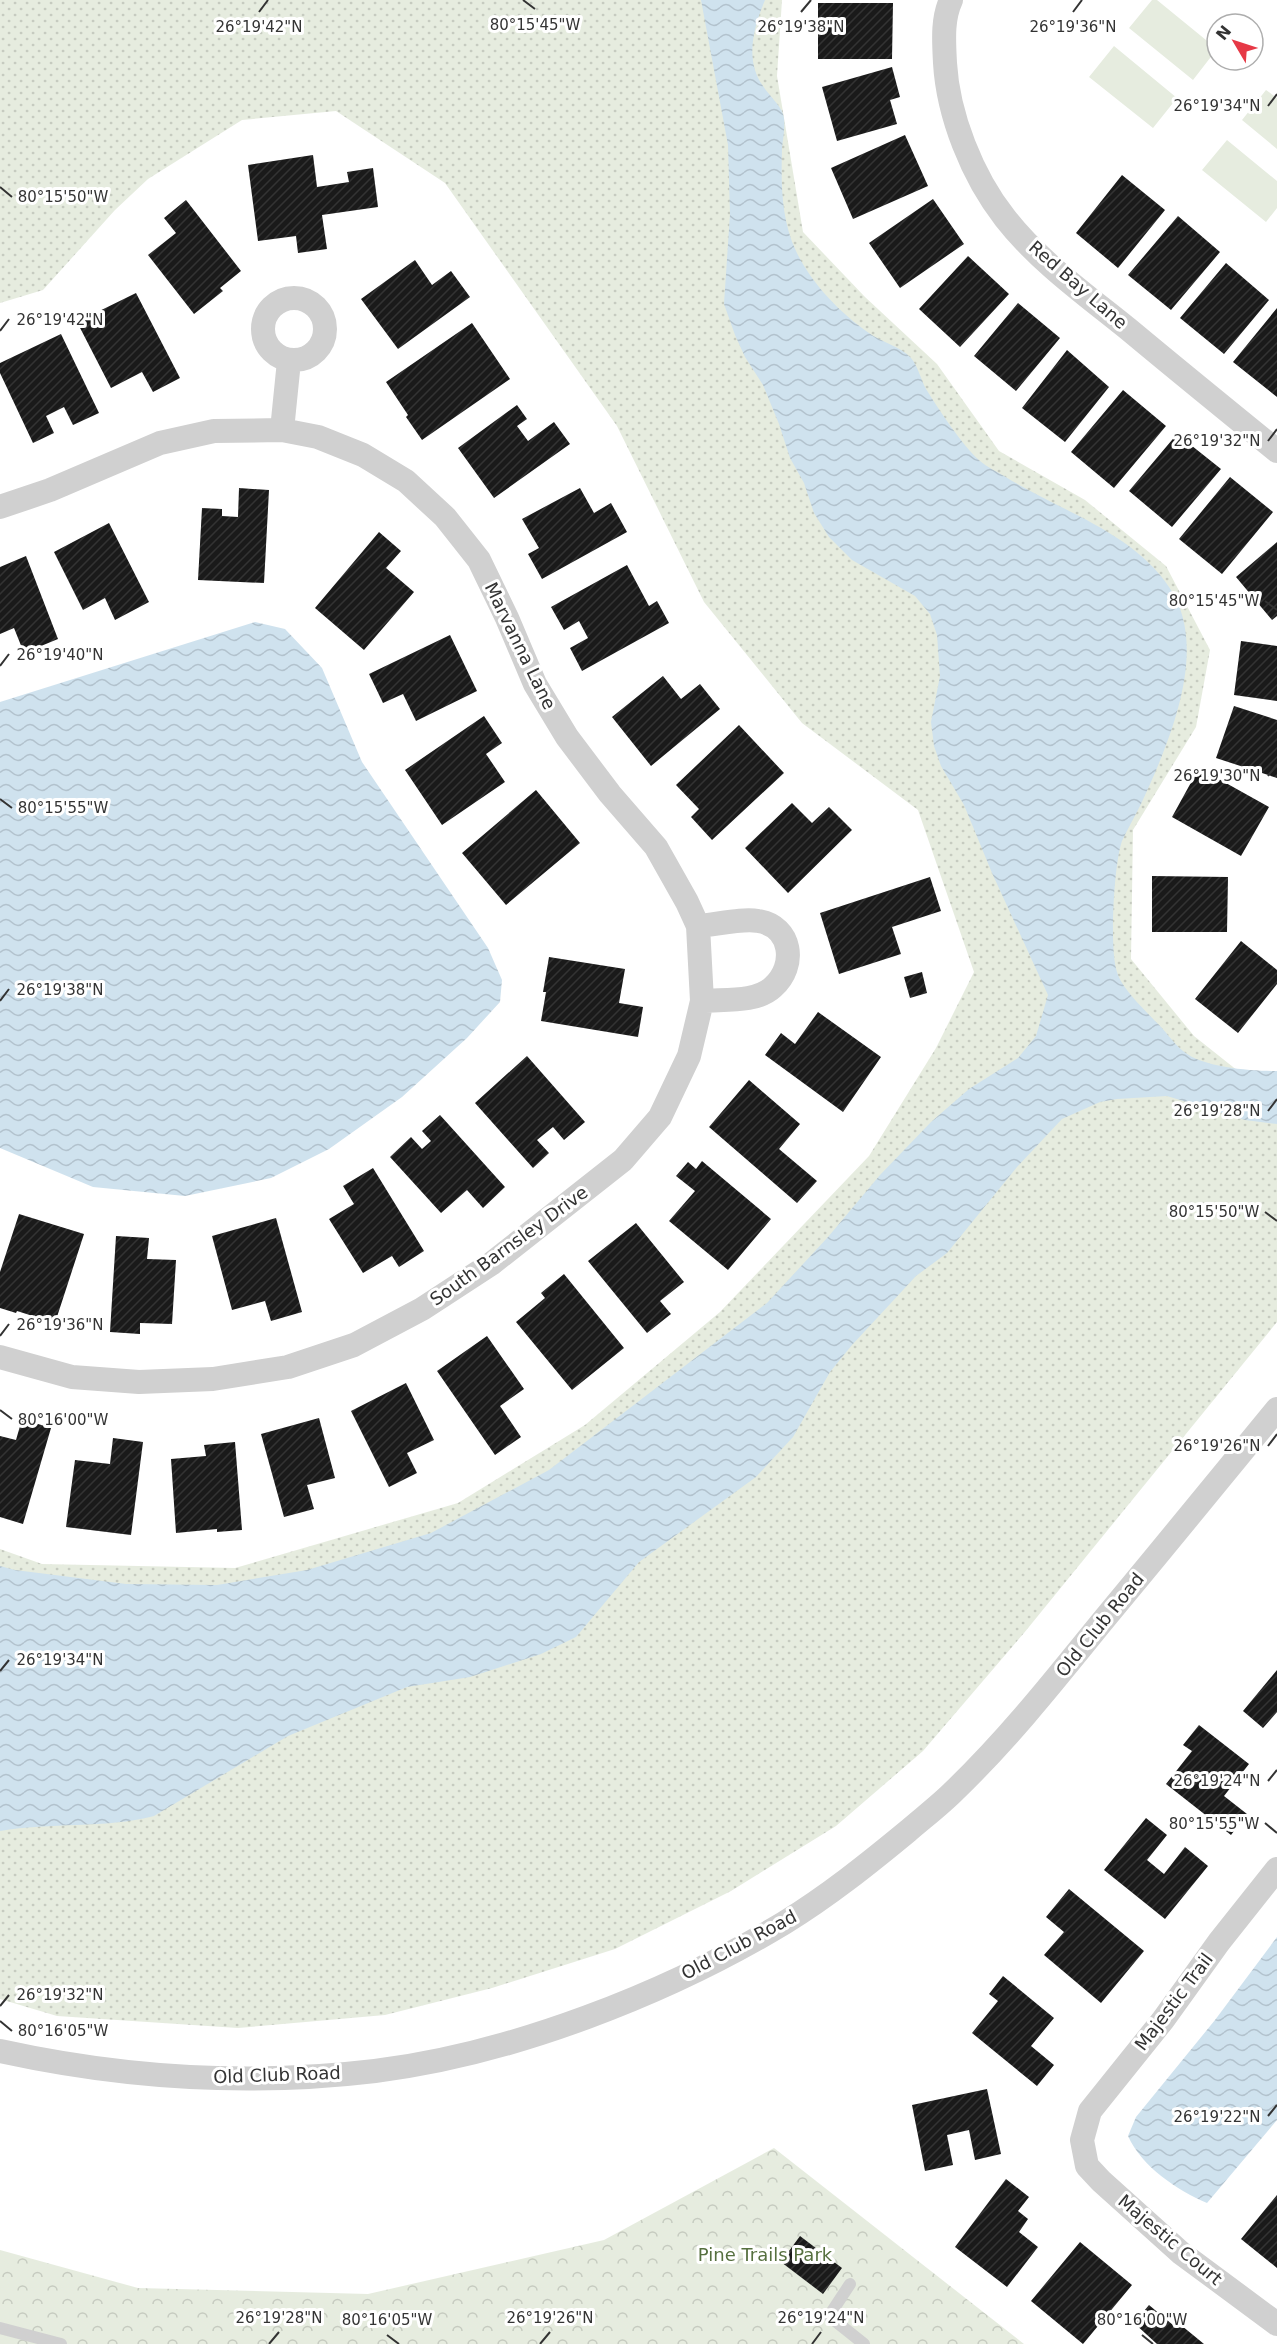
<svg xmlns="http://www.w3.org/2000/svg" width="1277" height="2344" font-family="'DejaVu Sans',sans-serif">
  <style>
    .grass { fill: url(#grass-dots) }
    .forest { fill: url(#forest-crowns) }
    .pitch { fill: #e6ecdf }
    .water { fill: url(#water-waves) }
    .building { fill: url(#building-hatch) }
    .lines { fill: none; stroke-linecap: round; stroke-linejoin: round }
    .service { stroke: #d0d0d0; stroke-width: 12 }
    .minor { stroke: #d0d0d0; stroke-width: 24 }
    .ticks { fill: none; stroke: #333; stroke-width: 2 }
    .labels { text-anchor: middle; stroke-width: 6; stroke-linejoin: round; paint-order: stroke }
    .street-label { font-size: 18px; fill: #333; stroke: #fff }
    .park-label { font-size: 18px; fill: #56703f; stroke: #fff }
    .ticks-label { font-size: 15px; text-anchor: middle; fill: #333; stroke: #fff; stroke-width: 6; stroke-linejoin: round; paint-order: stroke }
  </style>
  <defs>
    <pattern id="grass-dots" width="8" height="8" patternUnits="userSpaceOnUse" patternTransform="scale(1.5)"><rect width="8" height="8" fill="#e6ecdf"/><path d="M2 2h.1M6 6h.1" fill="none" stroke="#c6cbc0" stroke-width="1.8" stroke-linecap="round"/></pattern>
    <pattern id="forest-crowns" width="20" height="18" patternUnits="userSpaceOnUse" patternTransform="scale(1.5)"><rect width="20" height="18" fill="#e6ecdf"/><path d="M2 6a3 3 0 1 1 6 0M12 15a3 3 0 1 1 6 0" fill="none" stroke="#c6cbc0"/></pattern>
    <pattern id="water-waves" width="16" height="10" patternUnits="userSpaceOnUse" patternTransform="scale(1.5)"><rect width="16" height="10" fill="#cfe2ee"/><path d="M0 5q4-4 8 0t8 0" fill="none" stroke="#b2c2cd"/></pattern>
    <pattern id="building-hatch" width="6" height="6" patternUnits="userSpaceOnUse" patternTransform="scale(1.5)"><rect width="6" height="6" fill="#1a1a1a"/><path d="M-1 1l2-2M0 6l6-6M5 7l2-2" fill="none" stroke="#333"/></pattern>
  </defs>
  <rect width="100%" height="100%" fill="#fff"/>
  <path class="grass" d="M 0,0 L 782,0 L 777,76 L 803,232 L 865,297 L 937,364 L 999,451 L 1085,500 L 1166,566 L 1210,650 L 1196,727 L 1133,830 L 1131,959 L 1194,1036 L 1277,1102 L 1277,1322 L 1024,1633 L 923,1751 L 836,1826 L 731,1891 L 615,1949 L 492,1988 L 385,2015 L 238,2028 L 57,2016 L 0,1999 L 0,1549 L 42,1564 L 235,1568 L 458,1503 L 585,1425 L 720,1312 L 869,1156 L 936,1048 L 974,972 L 918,810 L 802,723 L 704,602 L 617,426 L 445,183 L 336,111 L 242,120 L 148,179 L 115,210 L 43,290 L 0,303 Z"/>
  <path class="forest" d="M 774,2148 L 1024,2344 L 0,2344 L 0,2250 L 138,2288 L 368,2294 L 604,2240 Z"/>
  <path class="pitch" d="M 1152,0 L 1157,0 L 1217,49 L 1193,80 L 1129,28 Z
    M 1114,46 L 1177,98 L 1153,128 L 1089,77 Z
    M 1266,90 L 1277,98 L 1277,149 L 1242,120 Z
    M 1227,140 L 1277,181 L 1277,208 L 1266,222 L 1202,170 Z"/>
  <path class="water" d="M 701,0 L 765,0 C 754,26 744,60 763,86 C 768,94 780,105 783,114 C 786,123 783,139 782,149 C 781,183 781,219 796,251 C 811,283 840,313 869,333 C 881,342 900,346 911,358 C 918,366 921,380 926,389 C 939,410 962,445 980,461 C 987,467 996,471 1004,476 C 1058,510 1133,532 1169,587 C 1211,648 1169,743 1141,804 C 1135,816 1128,828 1122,841 C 1114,863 1109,949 1117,972 C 1122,989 1143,1008 1155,1021 C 1165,1030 1173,1043 1183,1051 C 1203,1068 1252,1071 1277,1071 L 1277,1124 L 1245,1120 L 1167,1096 L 1117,1099 L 1100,1102 L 1062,1119 L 1017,1167 L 947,1253 L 916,1276 L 852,1345 L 830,1372 L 793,1437 L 756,1477 L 639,1562 L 576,1637 L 541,1654 L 470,1677 L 407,1687 L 288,1736 L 154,1816 C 104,1829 51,1822 0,1831 L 0,1566 L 15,1570 L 126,1584 L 217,1585 L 307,1570 L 431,1533 L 549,1470 L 767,1303 L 828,1237 L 880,1175 L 931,1122 L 969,1089 L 1018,1058 L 1036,1036 L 1048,995 L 992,873 L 964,805 L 941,766 L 934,746 L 931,722 L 940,676 L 937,635 L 930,614 L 915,596 L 852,560 L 829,537 L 814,513 L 804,483 L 790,458 L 779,424 L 763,385 L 745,357 L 735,335 L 724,304 L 730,214 L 728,145 Z
    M 255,622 L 285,629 L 322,668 L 362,762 L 488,948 L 502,980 L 500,1002 L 467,1038 L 402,1097 L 329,1149 L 271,1178 L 185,1196 L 93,1187 L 0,1148 L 0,702 Z
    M 1277,1937 L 1277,2120 L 1207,2203 C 1177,2190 1142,2167 1128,2136 L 1136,2117 L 1215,2020 Z"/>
  <path class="building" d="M 818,3 L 893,3 L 892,59 L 818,59 Z
    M 892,67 L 900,97 L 890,100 L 897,124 L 837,141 L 822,87 Z
    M 905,135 L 928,186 L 853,219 L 831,168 Z
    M 313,155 L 317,187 L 349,182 L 347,172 L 373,168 L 378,207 L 322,215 L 327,249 L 298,253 L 296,236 L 258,241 L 248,165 Z
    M 1122,175 L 1165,210 L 1118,268 L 1076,233 Z
    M 933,199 L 964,244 L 900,288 L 869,243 Z
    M 186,200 L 241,271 L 220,288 L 223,291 L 194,314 L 148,255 L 176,233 L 164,218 Z
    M 1178,216 L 1220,252 L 1171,310 L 1128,275 Z
    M 968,256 L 1009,294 L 960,347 L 919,309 Z
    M 415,260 L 432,285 L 451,271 L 470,297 L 398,349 L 361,299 Z
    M 1226,263 L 1269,300 L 1224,354 L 1180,318 Z
    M 136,293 L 180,378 L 153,392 L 142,372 L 111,388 L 77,322 Z
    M 1018,303 L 1060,338 L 1016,391 L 974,356 Z
    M 1277,308 L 1277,397 L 1233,362 Z
    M 472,323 L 510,379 L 422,440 L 406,417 L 408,415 L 386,382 Z
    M 61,334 L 99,413 L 73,425 L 64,407 L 46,416 L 54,433 L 33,443 L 0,373 L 0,363 Z
    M 1067,350 L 1109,387 L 1065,442 L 1022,408 Z
    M 1123,390 L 1166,426 L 1114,488 L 1071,452 Z
    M 517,405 L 527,419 L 517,426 L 528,441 L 554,422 L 570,444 L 494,498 L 458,448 Z
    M 1177,434 L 1221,469 L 1172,527 L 1129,491 Z
    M 1230,477 L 1273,512 L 1222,574 L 1179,539 Z
    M 239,488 L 269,490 L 264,583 L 198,580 L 202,508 L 222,509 L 222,516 L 238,517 Z
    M 580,488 L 594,513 L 611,503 L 627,532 L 542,579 L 528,554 L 539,548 L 522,519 Z
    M 109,523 L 149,602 L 115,620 L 105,598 L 83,610 L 54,552 Z
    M 379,532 L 401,551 L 386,568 L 414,592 L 364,650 L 315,608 Z
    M 1277,542 L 1277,616 L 1272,620 L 1236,577 Z
    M 26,556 L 58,639 L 24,653 L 14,628 L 0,634 L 0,567 Z
    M 627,565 L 649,606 L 657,601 L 669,623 L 582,671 L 570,648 L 588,638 L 579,621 L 564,630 L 551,607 Z
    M 450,635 L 477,691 L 416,721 L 403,694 L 383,703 L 369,674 Z
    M 1241,641 L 1277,646 L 1277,701 L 1234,695 Z
    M 663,676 L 681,699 L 700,684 L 720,709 L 651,766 L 612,717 Z
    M 1234,706 L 1277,720 L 1277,778 L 1216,758 Z
    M 484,716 L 502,743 L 486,754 L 505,782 L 442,825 L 405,770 Z
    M 739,725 L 784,773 L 712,840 L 691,817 L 699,809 L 676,785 Z
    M 1199,768 L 1269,807 L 1241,856 L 1172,817 Z
    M 536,790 L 580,843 L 506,905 L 462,853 Z
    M 792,803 L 812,823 L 829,807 L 852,830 L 788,893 L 745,848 Z
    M 1152,876 L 1228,877 L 1227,932 L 1152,932 Z
    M 930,877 L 941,911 L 892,927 L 901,954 L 839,974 L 820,913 Z
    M 1241,941 L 1277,970 L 1277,984 L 1238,1033 L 1195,999 Z
    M 549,957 L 625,969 L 619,1003 L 643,1007 L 638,1037 L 541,1021 L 546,992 L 543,992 Z
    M 922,972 L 927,993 L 910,998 L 904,977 Z
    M 818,1012 L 881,1057 L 843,1112 L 765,1055 L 781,1033 L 795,1044 Z
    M 527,1056 L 585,1122 L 564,1140 L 553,1127 L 537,1140 L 549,1153 L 533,1168 L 475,1103 Z
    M 749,1080 L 800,1124 L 779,1149 L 817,1181 L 797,1203 L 709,1127 Z
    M 440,1115 L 505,1187 L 483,1208 L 467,1190 L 441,1213 L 390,1157 L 411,1137 L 422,1149 L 431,1141 L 422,1131 Z
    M 702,1161 L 771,1219 L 728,1270 L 669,1221 L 695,1191 L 676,1176 L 688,1162 L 696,1169 Z
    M 373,1168 L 424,1251 L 399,1267 L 392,1256 L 363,1273 L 329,1219 L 354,1204 L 343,1186 Z
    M 19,1214 L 84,1234 L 55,1323 L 17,1311 L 16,1313 L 0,1308 L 0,1272 Z
    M 276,1218 L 302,1312 L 271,1321 L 265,1301 L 232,1310 L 212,1236 Z
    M 636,1223 L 684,1282 L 660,1301 L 671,1314 L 647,1333 L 588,1261 Z
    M 116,1236 L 149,1238 L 147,1259 L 176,1260 L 172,1324 L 140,1323 L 140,1334 L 110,1332 Z
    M 564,1274 L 624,1348 L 572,1390 L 516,1322 L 545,1298 L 541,1293 Z
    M 487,1336 L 524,1389 L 500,1406 L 521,1437 L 495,1455 L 437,1371 Z
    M 406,1383 L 434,1440 L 407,1453 L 417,1473 L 389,1487 L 351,1411 Z
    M 319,1418 L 335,1478 L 307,1485 L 314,1509 L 284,1517 L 261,1434 Z
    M 22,1419 L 51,1428 L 23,1524 L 0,1517 L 0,1436 L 16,1440 Z
    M 113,1438 L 143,1442 L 131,1535 L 66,1527 L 75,1460 L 110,1464 Z
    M 235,1442 L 242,1530 L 217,1532 L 217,1529 L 176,1533 L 171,1459 L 206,1456 L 204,1445 Z
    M 1277,1670 L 1277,1712 L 1263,1728 L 1243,1711 Z
    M 1199,1725 L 1249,1764 L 1224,1796 L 1247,1814 L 1231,1835 L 1166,1784 L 1192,1751 L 1183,1745 Z
    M 1146,1818 L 1167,1835 L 1147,1860 L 1164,1874 L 1185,1847 L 1208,1866 L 1165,1919 L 1104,1870 Z
    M 1069,1889 L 1144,1951 L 1101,2003 L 1044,1955 L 1064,1932 L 1046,1917 Z
    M 1003,1976 L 1054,2018 L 1031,2046 L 1054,2065 L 1037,2086 L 972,2033 L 998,2001 L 989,1994 Z
    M 987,2089 L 1001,2154 L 975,2160 L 969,2130 L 947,2135 L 953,2165 L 925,2171 L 912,2105 Z
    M 1006,2179 L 1029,2197 L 1018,2211 L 1028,2219 L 1019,2232 L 1038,2247 L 1007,2287 L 955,2247 Z
    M 1277,2195 L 1277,2268 L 1241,2239 Z
    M 800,2236 L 842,2268 L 823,2294 L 781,2262 Z
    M 1080,2242 L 1132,2285 L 1083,2344 L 1031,2301 Z
    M 1149,2305 L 1173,2325 L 1176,2321 L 1204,2344 L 1157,2344 L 1134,2323 Z"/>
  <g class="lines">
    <path class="service" d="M 850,2284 L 829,2316 L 864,2344
      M 0,2328 L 61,2344"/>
    <path class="minor" d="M 951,0 C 942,19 944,42 945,63 C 948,115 972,176 1005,218 C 1040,263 1089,297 1133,333 C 1181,373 1229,412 1277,451
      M263 329a31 31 0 1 1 62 0a31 31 0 1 1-62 0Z
      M 282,430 L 289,361
      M 0,507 L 50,490 L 160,443 L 214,431 L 282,430 L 318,437 L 363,455 L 406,481 L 445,517 L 479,560 L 507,618 L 535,684 L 567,737 L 610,794 L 656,847 L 687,902 L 698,926 L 702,1001 L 689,1056 L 660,1117 L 623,1160 L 491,1264 L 422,1309 L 354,1345 L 288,1367 L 213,1379 L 139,1382 L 72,1377 L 0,1357
      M 698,926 C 715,925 742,918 758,921 C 792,926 797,966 773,987 C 756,1003 724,999 702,1001
      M 1277,1869 L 1219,1942 L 1163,2020 L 1090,2111 L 1082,2140 L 1087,2166 L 1101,2181 L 1181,2253 L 1277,2324
      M 0,2051 C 123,2078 249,2086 375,2071 C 512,2054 666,1994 784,1923 C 828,1896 868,1864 908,1831 C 923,1818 940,1805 954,1791 C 1008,1739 1054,1681 1101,1623 C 1160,1552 1218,1481 1277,1409"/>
  </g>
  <path class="ticks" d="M 523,0 L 535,9M 259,12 L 268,0M 801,12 L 811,0M 1073,12 L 1082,0M 1268,106 L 1277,94M 0,187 L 12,197M 0,331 L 9,319M 1268,441 L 1277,429M 1265,601 L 1277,610M 0,666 L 9,654M 1268,776 L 1277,764M 0,799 L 12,808M 0,1001 L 9,989M 1268,1111 L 1277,1099M 1265,1212 L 1277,1221M 0,1336 L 9,1324M 0,1410 L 12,1419M 1268,1446 L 1277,1434M 0,1671 L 9,1660M 1268,1781 L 1277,1770M 1265,1823 L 1277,1833M 0,2006 L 9,1995M 0,2021 L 12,2031M 1268,2116 L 1277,2105M 387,2335 L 399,2344M 1142,2335 L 1153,2344M 269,2344 L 279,2332M 540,2344 L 550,2332M 812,2344 L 821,2332"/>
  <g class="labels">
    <g class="street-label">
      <text transform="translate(1078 285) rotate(41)" y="6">Red Bay Lane</text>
      <text transform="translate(520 646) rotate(64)" y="6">Marvanna Lane</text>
      <text transform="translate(509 1246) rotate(-36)" y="6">South Barnsley Drive</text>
      <text transform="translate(1100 1625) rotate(-51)" y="6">Old Club Road</text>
      <text transform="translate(739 1945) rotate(-28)" y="6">Old Club Road</text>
      <text transform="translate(1174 2002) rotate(-53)" y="6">Majestic Trail</text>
      <text transform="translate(277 2075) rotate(-2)" y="6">Old Club Road</text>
      <text transform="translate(1170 2240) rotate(40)" y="6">Majestic Court</text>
    </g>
    <g class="park-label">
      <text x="765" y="2261">Pine Trails Park</text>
    </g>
  </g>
  <g class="ticks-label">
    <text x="535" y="30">80°15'45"W</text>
    <text x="259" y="32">26°19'42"N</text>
    <text x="801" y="32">26°19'38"N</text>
    <text x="1073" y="32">26°19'36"N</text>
    <text x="1217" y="111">26°19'34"N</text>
    <text x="63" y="202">80°15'50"W</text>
    <text x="60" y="325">26°19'42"N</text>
    <text x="1217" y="446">26°19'32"N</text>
    <text x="1214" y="606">80°15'45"W</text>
    <text x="60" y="660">26°19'40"N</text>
    <text x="1217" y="781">26°19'30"N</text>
    <text x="63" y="813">80°15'55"W</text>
    <text x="60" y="995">26°19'38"N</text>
    <text x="1217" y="1116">26°19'28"N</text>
    <text x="1214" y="1217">80°15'50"W</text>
    <text x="60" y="1330">26°19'36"N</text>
    <text x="63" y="1425">80°16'00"W</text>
    <text x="1217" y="1451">26°19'26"N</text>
    <text x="60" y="1665">26°19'34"N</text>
    <text x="1217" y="1786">26°19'24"N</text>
    <text x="1214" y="1829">80°15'55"W</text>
    <text x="60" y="2000">26°19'32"N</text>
    <text x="63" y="2036">80°16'05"W</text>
    <text x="1217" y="2122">26°19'22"N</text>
    <text x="279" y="2323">26°19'28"N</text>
    <text x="550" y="2323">26°19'26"N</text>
    <text x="821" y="2323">26°19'24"N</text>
    <text x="387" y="2325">80°16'05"W</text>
    <text x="1142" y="2325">80°16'00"W</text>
  </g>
  <g transform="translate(1235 42) rotate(309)"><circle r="28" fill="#ffffff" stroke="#adadad" stroke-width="1.5"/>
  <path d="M0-4.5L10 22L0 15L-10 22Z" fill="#e63946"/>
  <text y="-9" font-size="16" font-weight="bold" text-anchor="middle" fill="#333333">N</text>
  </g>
</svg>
